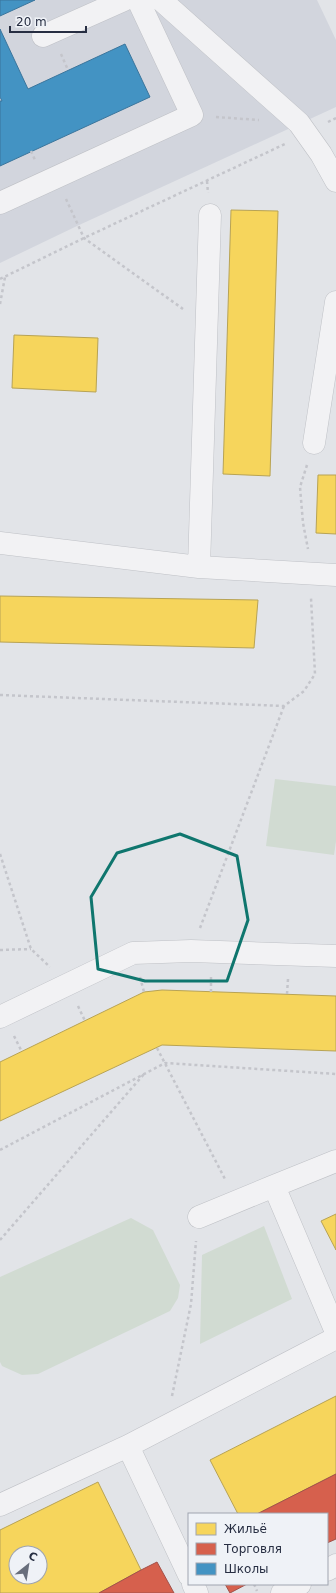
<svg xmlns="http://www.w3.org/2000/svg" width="336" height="1593" font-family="'DejaVu Sans',sans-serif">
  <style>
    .built { fill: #d2d5dd }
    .green { fill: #d1dbd2 }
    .homes { fill: #f6d55c; stroke: #b8a354; fill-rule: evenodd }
    .shops { fill: #d6604d; stroke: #a2514a }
    .schools { fill: #4393c3; stroke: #3b759c }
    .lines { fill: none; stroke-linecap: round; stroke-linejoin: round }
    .minor-casing { stroke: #bfc1c6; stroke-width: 23 }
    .path { stroke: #c4c5cb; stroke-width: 2.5; stroke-dasharray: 3 3; stroke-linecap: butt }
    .minor { stroke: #f2f2f4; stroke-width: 22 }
    .marked { fill: none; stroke: #0f766e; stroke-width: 3; stroke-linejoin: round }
  </style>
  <rect width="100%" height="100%" fill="#e2e4e8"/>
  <path class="built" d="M 0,0 L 317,0 L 336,40 L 336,107 L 77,226 L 0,263 Z"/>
  <path class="green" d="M 275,779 L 336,786 L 336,841 L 334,855 L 266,846 Z
    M 131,1218 L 153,1230 L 180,1285 L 178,1298 L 170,1311 L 38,1374 L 22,1375 L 2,1366 L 0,1362 L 0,1277 Z
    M 264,1226 L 292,1299 L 200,1344 L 202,1255 Z"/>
  <path class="homes" d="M 231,210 L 278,211 L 270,476 L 223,474 Z
    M 14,335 L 98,338 L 96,392 L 12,388 Z
    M 318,475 L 336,475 L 336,534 L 316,533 Z
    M 0,596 L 258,600 L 254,648 L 0,642 Z
    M 162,990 L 336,996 L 336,1051 L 162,1045 L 0,1121 L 0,1062 L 144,992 Z
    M 336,1214 L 336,1250 L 321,1221 Z
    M 336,1396 L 336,1474 L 257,1514 L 238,1514 L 210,1460 Z
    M 98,1482 L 141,1570 L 99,1593 L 0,1593 L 0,1530 ZM 16,1553 L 40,1553 L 40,1577 L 16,1577 Z"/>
  <path class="shops" d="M 336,1474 L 336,1539 L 327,1543 L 327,1514 L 257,1514 Z
    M 157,1562 L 174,1593 L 99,1593 L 141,1570 Z
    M 225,1584 L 247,1584 L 230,1593 Z"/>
  <path class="schools" d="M 0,0 L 35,0 L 0,16 Z
    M 0,29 L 28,89 L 125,44 L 150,97 L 0,166 L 0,101 L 2,101 L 0,97 Z"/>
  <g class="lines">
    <defs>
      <path id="minor" d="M 161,0 L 299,123 L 321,154 L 336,181
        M 43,36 L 124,0
        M 0,203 L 192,115 L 138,0
        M 314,443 L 336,302
        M 0,543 L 199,567 L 336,575
        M 199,567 L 210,215
        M 0,1017 L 133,953 L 191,951 L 336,956
        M 336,1161 L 274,1186 L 336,1332
        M 199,1217 L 274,1186
        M 128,1446 L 189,1575
        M 0,1505 L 128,1446 L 336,1338
        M 327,1570 L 336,1565
        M 193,1584 L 197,1593
        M 282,1593 L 300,1584"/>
    </defs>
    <use href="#minor" class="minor-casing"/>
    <path class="path" d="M 61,54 L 68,70
      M 216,117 L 259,120
      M 328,122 L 336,118
      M 31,151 L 35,160
      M 207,181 L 208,193
      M 66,199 L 84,238 L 183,309
      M 0,279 L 84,238 L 285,144
      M 0,304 L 5,277
      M 307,465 L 300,487 L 303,523 L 308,549
      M 0,695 L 284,706 L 304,691 L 315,674 L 311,598
      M 0,854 L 31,949 L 50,967
      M 200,928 L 284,706
      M 0,950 L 31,949
      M 140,977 L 144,992
      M 211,992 L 211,976
      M 287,994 L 288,979
      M 78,1006 L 85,1021
      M 14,1036 L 22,1052
      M 157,1048 L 226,1181
      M 0,1150 L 165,1063 L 336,1074
      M 0,1240 L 144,1074
      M 172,1396 L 191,1304 L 196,1241
      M 254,1584 L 257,1591"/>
    <use href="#minor" class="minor"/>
  </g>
  <path class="marked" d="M 180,834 L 237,856 L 248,920 L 227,981 L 145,981 L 98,969 L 91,897 L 117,853 Z"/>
  <rect x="188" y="1513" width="140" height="72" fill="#eff2f7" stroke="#9fa4af"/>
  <rect x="196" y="1523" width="20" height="12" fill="#f6d55c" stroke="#9fa4af"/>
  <text x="224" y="1533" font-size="12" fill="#272e42">Жильё</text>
  <rect x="196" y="1543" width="20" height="12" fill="#d6604d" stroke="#9fa4af"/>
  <text x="224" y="1553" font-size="12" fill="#272e42">Торговля</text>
  <rect x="196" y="1563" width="20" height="12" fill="#4393c3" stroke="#9fa4af"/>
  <text x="224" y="1573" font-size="12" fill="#272e42">Школы</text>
  <g transform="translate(28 1565) rotate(30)"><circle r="19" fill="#eff2f7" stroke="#9fa4af"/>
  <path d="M0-3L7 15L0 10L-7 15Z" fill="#686e7c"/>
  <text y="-6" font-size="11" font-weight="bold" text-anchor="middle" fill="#272e42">С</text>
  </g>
  <path d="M10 26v6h76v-6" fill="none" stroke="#272e42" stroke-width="2"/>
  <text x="16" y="26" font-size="12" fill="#272e42" stroke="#eff2f7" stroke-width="3" paint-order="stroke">20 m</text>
</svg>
